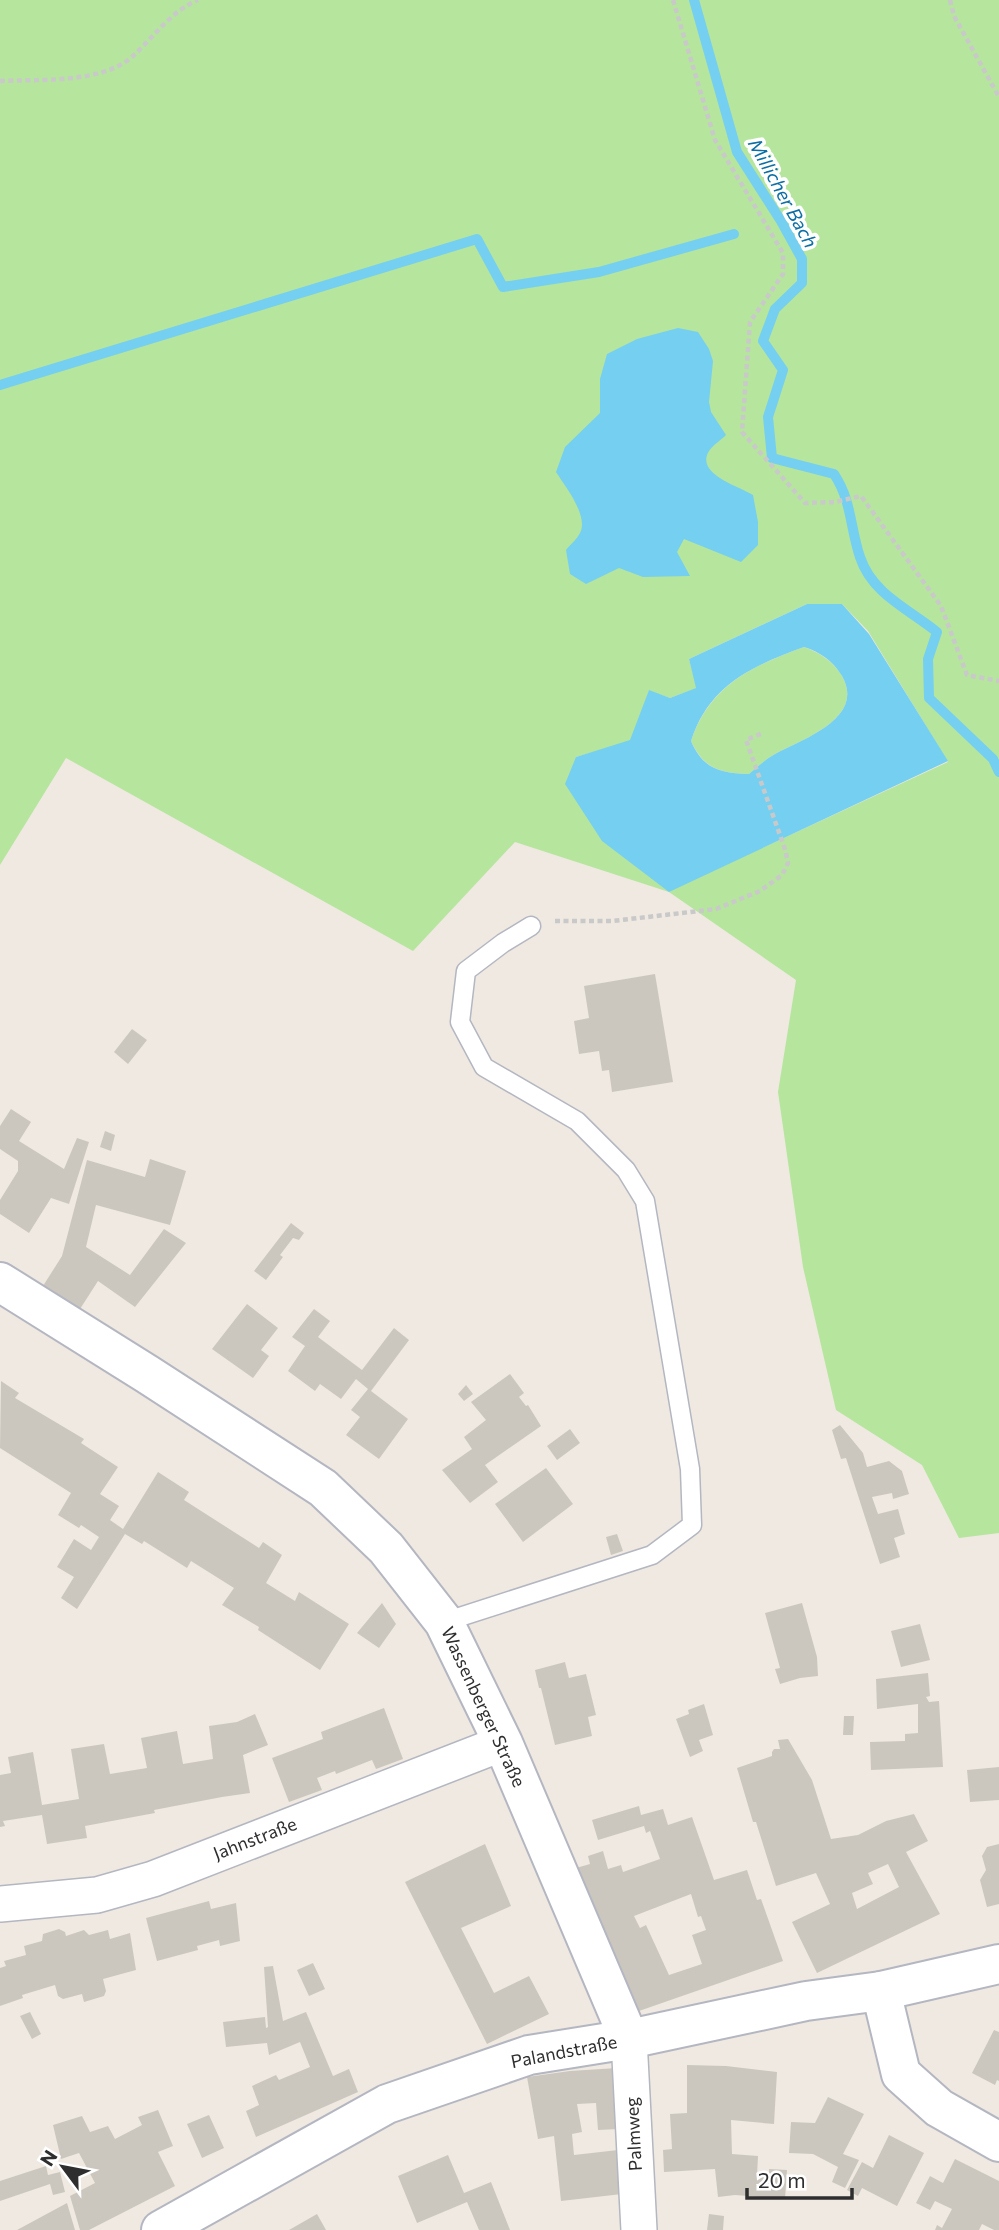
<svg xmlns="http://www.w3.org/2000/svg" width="999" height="2230" font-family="Commissioner,sans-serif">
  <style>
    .green { fill: #b6e59e; fill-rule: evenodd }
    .water { fill: #75cff0; fill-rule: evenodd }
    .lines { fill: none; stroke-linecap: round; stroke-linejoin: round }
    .stream { stroke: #75cff0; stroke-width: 10 }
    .building { fill: #cbc7bf; fill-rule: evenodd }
    .service-casing { stroke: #b4b7c1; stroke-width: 21 }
    .minor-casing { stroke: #b4b7c1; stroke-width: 38 }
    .tertiary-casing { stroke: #b4b7c1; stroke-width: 42 }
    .secondary-casing { stroke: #b4b7c1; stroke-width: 42 }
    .path { stroke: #c9c9c9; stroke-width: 4.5; stroke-dasharray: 5 3.5; stroke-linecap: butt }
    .service { stroke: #fff; stroke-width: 18 }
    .minor { stroke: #fff; stroke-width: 35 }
    .tertiary { stroke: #fff; stroke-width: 38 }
    .secondary { stroke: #fff; stroke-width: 38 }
    .labels { text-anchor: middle; stroke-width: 7; stroke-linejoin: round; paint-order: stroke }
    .street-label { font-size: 18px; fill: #2e2e2e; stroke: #fff }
    .water-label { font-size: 19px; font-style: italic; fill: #0d6fa3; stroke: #fff }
  </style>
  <rect width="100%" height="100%" fill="#efe9e1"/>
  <path class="green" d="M 0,0 L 999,0 L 999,1533 L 959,1538 L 922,1465 L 836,1410 L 803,1267 L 778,1092 L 796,980 L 669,892 L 515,842 L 413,951 L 66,758 L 0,865 ZM 807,604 L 842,604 L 868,631 L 948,762 L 669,891 L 576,757 L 631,741 L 649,691 L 670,698 L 697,688 L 689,659 Z
    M 804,647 C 820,653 833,661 842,676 C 866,718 803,739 775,754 C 766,759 757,767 749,774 C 720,773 704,769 691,741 C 710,685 752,666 804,647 Z"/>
  <path class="water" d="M 678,328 L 698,332 L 709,349 L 713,361 L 709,402 L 711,412 L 726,435 C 721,440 713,445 709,451 C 695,474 738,486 753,495 L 758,522 L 758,545 L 741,562 L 684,539 L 677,552 L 690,576 L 643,577 L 619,568 L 586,584 L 570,574 L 566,550 C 570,545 577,539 580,533 C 589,516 565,486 556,472 L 565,447 L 600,413 L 600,379 L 607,354 L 637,339 Z
    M 807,604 L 842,604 L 869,634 L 948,761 L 669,892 L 602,841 L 565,784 L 576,757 L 630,740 L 649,690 L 670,698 L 696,688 L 689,659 ZM 804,647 C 820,652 833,661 842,676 C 866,718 803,739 775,754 C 766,759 757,767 749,774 C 720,773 703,769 691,741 C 709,685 752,666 804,647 Z"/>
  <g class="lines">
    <path class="stream" d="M 694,0 L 737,152 L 781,221 L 802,259 L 802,283 L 775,309 L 763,341 L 783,370 L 768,417 L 772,458 L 834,474 C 852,501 850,528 860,557 C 872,594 909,609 937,632 L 928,659 L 929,698 L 993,759 L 999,772
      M 0,385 L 477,239 L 503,287 L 599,272 L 734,234"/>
  </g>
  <path class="building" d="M 655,974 L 673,1082 L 612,1092 L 609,1070 L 602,1071 L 599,1051 L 579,1054 L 574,1021 L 589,1018 L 584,986 Z
    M 132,1029 L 147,1040 L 128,1064 L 114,1052 Z
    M 11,1109 L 31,1122 L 19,1141 L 64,1169 L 77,1138 L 89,1142 L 69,1204 L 51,1198 L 29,1233 L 0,1214 L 0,1200 L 18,1171 L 18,1161 L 0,1149 L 0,1126 Z
    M 105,1131 L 115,1135 L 111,1151 L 100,1147 Z
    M 150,1159 L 186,1171 L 170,1225 L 96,1205 L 86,1247 L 130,1275 L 164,1229 L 186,1243 L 135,1307 L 98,1281 L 80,1309 L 43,1286 L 62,1256 L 87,1160 L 145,1177 Z
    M 291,1223 L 304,1233 L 299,1240 L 293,1238 L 280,1255 L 283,1257 L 266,1280 L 254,1271 Z
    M 247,1304 L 278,1328 L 261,1350 L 269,1356 L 253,1378 L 212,1349 Z
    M 314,1309 L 330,1321 L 318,1337 L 362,1370 L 394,1328 L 409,1340 L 371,1391 L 408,1419 L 379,1459 L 346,1435 L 360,1417 L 351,1410 L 368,1389 L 356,1379 L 341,1399 L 320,1384 L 315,1391 L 288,1371 L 305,1346 L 292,1337 Z
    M 510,1374 L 524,1393 L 519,1397 L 526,1406 L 528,1405 L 541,1426 L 485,1465 L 498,1482 L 470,1503 L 442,1470 L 472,1449 L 464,1437 L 486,1420 L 471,1402 Z
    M 1,1381 L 19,1393 L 15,1398 L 84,1439 L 81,1443 L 118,1467 L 100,1494 L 119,1506 L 110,1520 L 123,1529 L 158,1472 L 189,1492 L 184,1500 L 259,1548 L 263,1542 L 282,1555 L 266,1583 L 295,1601 L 299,1592 L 349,1624 L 320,1670 L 258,1630 L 259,1627 L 222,1605 L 234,1588 L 191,1561 L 187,1568 L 144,1541 L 142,1544 L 125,1534 L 77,1609 L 61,1598 L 74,1577 L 57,1567 L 74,1539 L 91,1550 L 99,1537 L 81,1525 L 79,1528 L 58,1515 L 71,1493 L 0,1448 Z
    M 466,1385 L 473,1394 L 464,1401 L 458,1394 Z
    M 840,1425 L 863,1453 L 867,1467 L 889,1461 L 902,1471 L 909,1494 L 893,1499 L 892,1493 L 872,1497 L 878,1514 L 898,1509 L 905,1534 L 894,1538 L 900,1557 L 880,1564 L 846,1458 L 841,1459 L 832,1430 Z
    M 570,1429 L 580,1443 L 557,1460 L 547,1446 Z
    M 546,1468 L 573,1504 L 523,1542 L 495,1504 Z
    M 617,1534 L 623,1551 L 611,1555 L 606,1537 Z
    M 382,1603 L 396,1624 L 379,1648 L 357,1633 Z
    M 802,1603 L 817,1657 L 818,1676 L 800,1678 L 780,1684 L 775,1669 L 780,1668 L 765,1613 Z
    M 920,1624 L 930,1660 L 901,1667 L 891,1631 Z
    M 565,1662 L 569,1678 L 586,1674 L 596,1715 L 588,1717 L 592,1736 L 555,1745 L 541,1688 L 539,1688 L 535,1670 Z
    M 928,1673 L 930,1696 L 926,1697 L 929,1702 L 939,1701 L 943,1767 L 871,1770 L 870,1742 L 905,1741 L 905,1734 L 918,1733 L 918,1704 L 877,1709 L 876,1679 Z
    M 704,1704 L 713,1735 L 699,1740 L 703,1751 L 690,1757 L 676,1719 L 689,1714 L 688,1710 Z
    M 384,1708 L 403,1759 L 376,1769 L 372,1760 L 336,1774 L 335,1771 L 317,1778 L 322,1790 L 289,1802 L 272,1758 L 323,1739 L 321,1732 Z
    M 255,1714 L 268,1745 L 243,1755 L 250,1793 L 222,1797 L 154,1810 L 155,1813 L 85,1826 L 87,1838 L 47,1844 L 42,1815 L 3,1821 L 5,1826 L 0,1827 L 0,1775 L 11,1773 L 8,1757 L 33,1752 L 42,1805 L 79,1799 L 71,1749 L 104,1744 L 110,1774 L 147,1768 L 141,1738 L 177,1731 L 183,1764 L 213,1759 L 209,1726 L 237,1722 Z
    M 844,1716 L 854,1716 L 853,1735 L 843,1735 Z
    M 788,1739 L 812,1780 L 831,1839 L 858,1835 L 886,1821 L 914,1814 L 928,1841 L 906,1852 L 940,1914 L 817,1973 L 792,1922 L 830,1904 L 816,1873 L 776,1886 L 756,1822 L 753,1822 L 737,1768 L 772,1756 L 772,1752 L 774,1749 L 780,1749 L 778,1740 ZM 888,1864 L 899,1887 L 857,1909 L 852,1893 L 873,1884 L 868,1873 Z
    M 999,1767 L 999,1800 L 970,1802 L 967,1770 Z
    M 639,1806 L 641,1815 L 663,1809 L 668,1825 L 692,1817 L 714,1880 L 747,1870 L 757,1900 L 761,1899 L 783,1961 L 639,2011 L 583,1891 L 576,1868 L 590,1864 L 588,1856 L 603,1851 L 608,1869 L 621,1865 L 623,1872 L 660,1859 L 650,1831 L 646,1833 L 644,1826 L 598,1840 L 592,1820 ZM 691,1894 L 698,1917 L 701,1916 L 706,1930 L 692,1935 L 702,1964 L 669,1975 L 646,1925 L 640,1928 L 634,1916 Z
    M 485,1844 L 511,1906 L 461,1928 L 494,1993 L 529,1976 L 549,2014 L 487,2044 L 405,1882 Z
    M 999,1844 L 999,1904 L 987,1907 L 980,1880 L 986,1870 L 982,1856 L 987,1847 Z
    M 209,1901 L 211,1909 L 236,1903 L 240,1941 L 220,1946 L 219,1940 L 197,1946 L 198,1950 L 157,1961 L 146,1918 Z
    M 59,1929 L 65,1932 L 66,1936 L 84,1930 L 89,1935 L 108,1930 L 110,1939 L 130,1933 L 136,1970 L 103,1979 L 106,1991 L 104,1996 L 84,2002 L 82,1994 L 63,1999 L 58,1996 L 55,1985 L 22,1995 L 23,1998 L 0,2006 L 0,1968 L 6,1966 L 4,1961 L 26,1955 L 24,1946 L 42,1941 L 43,1934 Z
    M 313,1963 L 325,1989 L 309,1996 L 297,1970 Z
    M 273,1966 L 283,2021 L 306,2012 L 333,2076 L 349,2069 L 358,2092 L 256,2137 L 246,2111 L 259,2105 L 252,2086 L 276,2075 L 279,2080 L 310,2067 L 300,2042 L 269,2055 L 267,2043 L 226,2047 L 223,2022 L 265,2017 L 266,2028 L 268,2027 L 264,1967 Z
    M 30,2012 L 41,2034 L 32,2039 L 20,2016 Z
    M 994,2030 L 999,2032 L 999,2081 L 997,2080 L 995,2085 L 972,2073 Z
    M 687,2065 L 726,2066 L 777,2072 L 774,2124 L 731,2120 L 732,2154 L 758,2156 L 757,2176 L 769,2177 L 769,2169 L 787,2170 L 785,2199 L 735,2195 L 718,2197 L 715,2169 L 664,2172 L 663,2150 L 672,2149 L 670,2114 L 687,2113 Z
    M 617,2068 L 619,2129 L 598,2130 L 596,2103 L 577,2104 L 582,2132 L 572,2134 L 574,2155 L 618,2150 L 622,2194 L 561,2201 L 554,2136 L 538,2139 L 527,2077 L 570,2071 Z
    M 828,2097 L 864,2114 L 843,2154 L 859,2160 L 845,2188 L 832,2182 L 838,2167 L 813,2154 L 789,2153 L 791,2122 L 815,2123 Z
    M 158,2110 L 173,2146 L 158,2152 L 175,2186 L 89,2230 L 80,2230 L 70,2196 L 95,2183 L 79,2153 L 61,2159 L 53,2125 L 82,2116 L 90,2132 L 108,2126 L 115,2139 L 142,2125 L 138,2117 Z
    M 209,2115 L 224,2148 L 202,2158 L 187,2124 Z
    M 889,2135 L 924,2153 L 897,2206 L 862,2188 L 858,2196 L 847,2190 L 862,2162 L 873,2168 Z
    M 448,2155 L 464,2193 L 491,2182 L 510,2230 L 479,2230 L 467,2202 L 417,2223 L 398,2176 Z
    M 955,2159 L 999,2181 L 999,2230 L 994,2230 L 982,2224 L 979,2230 L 935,2230 L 937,2225 L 942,2228 L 952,2209 L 935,2201 L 930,2210 L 916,2203 L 930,2176 L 943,2183 Z
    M 46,2166 L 48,2175 L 60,2172 L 65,2192 L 53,2195 L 50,2184 L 0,2201 L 0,2181 Z
    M 67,2203 L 75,2230 L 17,2230 Z
    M 317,2214 L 326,2230 L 289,2230 Z
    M 709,2214 L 724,2216 L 723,2230 L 707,2230 Z"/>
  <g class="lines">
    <defs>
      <path id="service" d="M 444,1622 L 652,1555 L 692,1525 L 690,1469 L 645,1201 L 626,1170 L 577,1121 L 484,1067 L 460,1022 L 466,971 L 503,943 L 531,926"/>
      <path id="minor" d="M 0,1904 L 97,1895 L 153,1879 L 503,1743
        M 629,2039 L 639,2230"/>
      <path id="tertiary" d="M 0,1282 L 147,1374 L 323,1488 L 386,1548 L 444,1622 L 503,1743 L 629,2039
        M 881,1991 L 901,2074 L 939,2108 L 999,2142"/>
      <path id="secondary" d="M 161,2230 L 387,2104 L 529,2055 L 629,2039 L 806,2001 L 881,1991 L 999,1964"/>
    </defs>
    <use href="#service" class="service-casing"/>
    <use href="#minor" class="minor-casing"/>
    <use href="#tertiary" class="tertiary-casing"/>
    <use href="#secondary" class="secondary-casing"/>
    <path class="path" d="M 673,0 L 715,140 L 783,253 L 783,274 L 750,322 L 742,432 L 805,503 L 835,502 L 861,496 L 941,606 L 967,675 L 999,681
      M 950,0 L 954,16 L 999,97
      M 0,81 C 40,79 100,84 132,57 C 153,38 171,11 198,0
      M 555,921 L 613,921 L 716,909 L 760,891 L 782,875 L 788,863 L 785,849 L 746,740 L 763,733"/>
    <use href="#service" class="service"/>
    <use href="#minor" class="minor"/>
    <use href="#tertiary" class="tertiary"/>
    <use href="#secondary" class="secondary"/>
  </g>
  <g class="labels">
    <g class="street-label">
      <text transform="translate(483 1707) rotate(65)" y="6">Wassenberger Straße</text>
      <text transform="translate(255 1839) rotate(-21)" y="6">Jahnstraße</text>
      <text transform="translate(564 2052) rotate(-11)" y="6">Palandstraße</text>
      <text transform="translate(634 2134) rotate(-93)" y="6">Palmweg</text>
    </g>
    <g class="water-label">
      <text transform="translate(783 193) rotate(61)" y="7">Millicher Bach</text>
    </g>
  </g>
  <g transform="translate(63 2167) rotate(302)" stroke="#ffffff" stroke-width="5" paint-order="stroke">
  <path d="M0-5L12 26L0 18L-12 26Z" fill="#2e2e2e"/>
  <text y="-10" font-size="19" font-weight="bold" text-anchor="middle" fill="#2e2e2e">N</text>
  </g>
  <path d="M747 2188v10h105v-10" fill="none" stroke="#2e2e2e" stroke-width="3.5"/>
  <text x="758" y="2188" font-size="21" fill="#2e2e2e" stroke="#ffffff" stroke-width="5" paint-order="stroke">20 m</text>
</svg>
